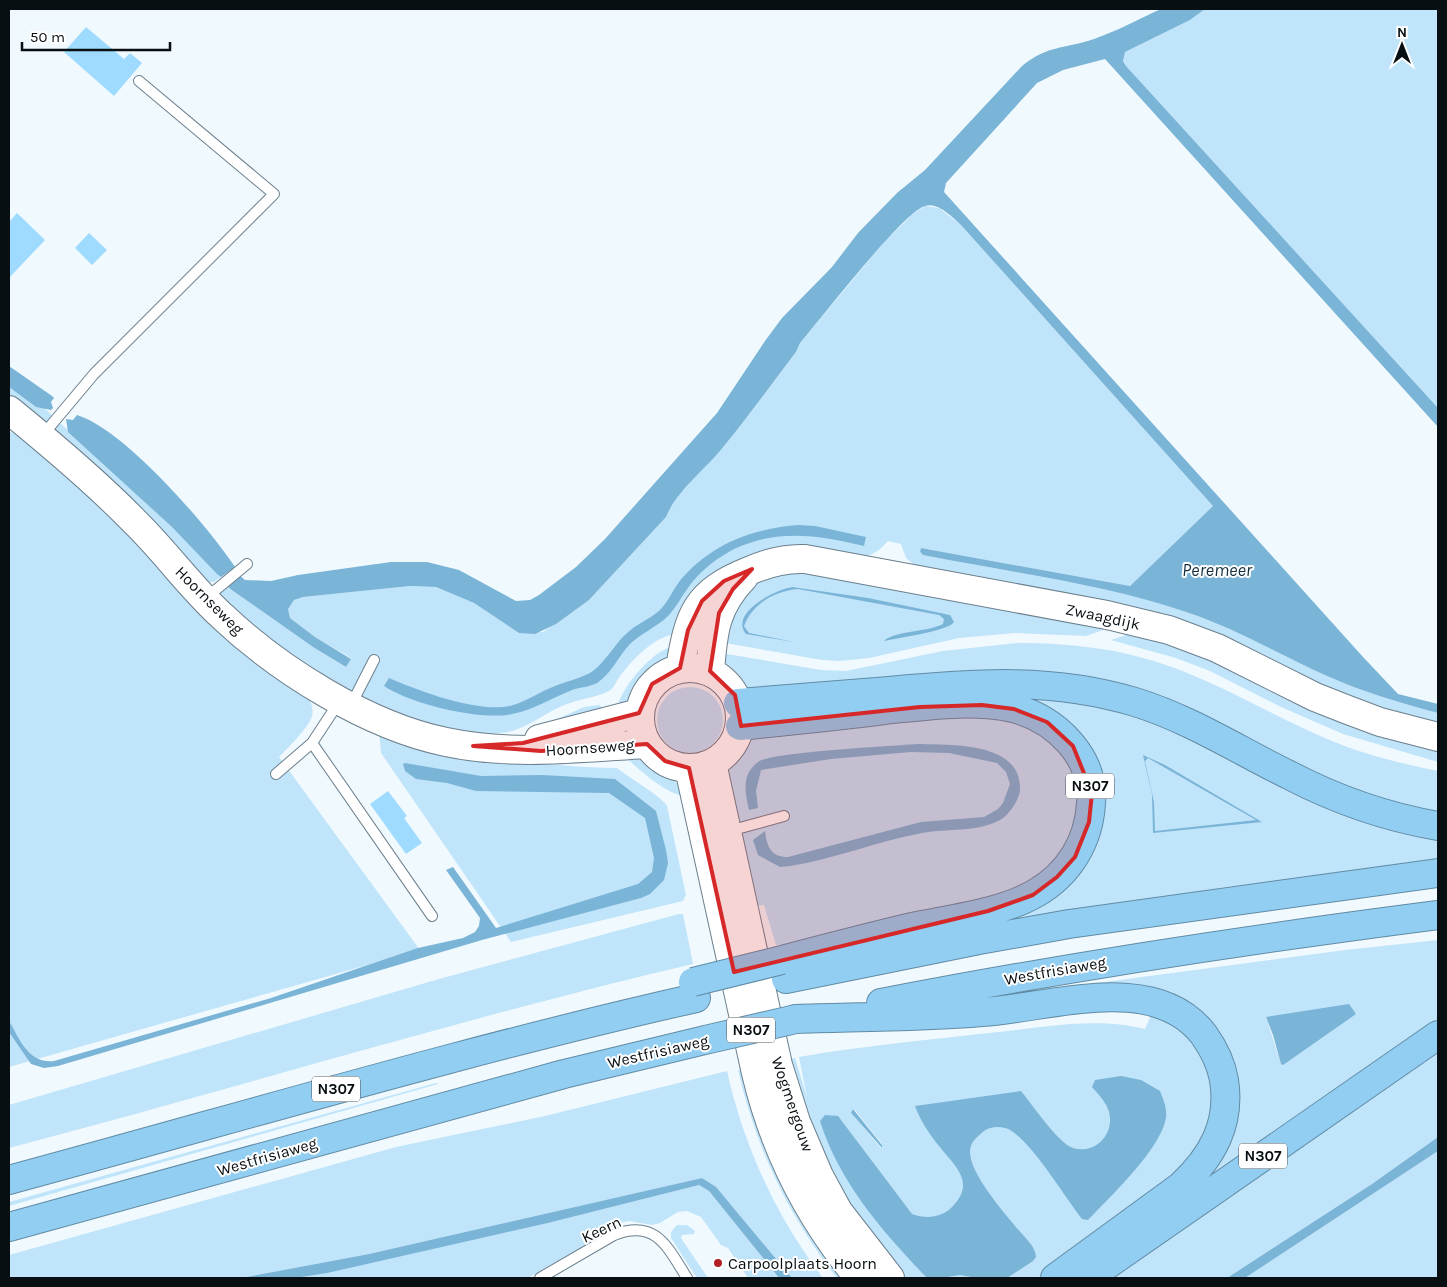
<svg xmlns="http://www.w3.org/2000/svg" width="1447" height="1287" font-family="Karla,sans-serif">
  <style>
    .green { fill: #c0e4fa; fill-rule: evenodd }
    .water { fill: #7ab4d6; fill-rule: evenodd }
    .building { fill: #9fdbfe }
    .lines { fill: none; stroke-linecap: round; stroke-linejoin: round }
    .lane-casing { stroke: #6b7f8c; stroke-width: 12 }
    .secondary-casing { stroke: #6b7f8c; stroke-width: 30 }
    .highway-casing { stroke: #618ba4; stroke-width: 30 }
    .lane { stroke: #fff; stroke-width: 10 }
    .secondary { stroke: #fff; stroke-width: 28 }
    .highway { stroke: #92cef2; stroke-width: 28 }
    .highway-bridge-casing { stroke: #618ba4; stroke-width: 30; stroke-linecap: butt }
    .highway-bridge { stroke: #92cef2; stroke-width: 28 }
    .marked { fill: #d62828; fill-opacity: 0.2; stroke: #d62828; stroke-width: 4; stroke-linejoin: round }
    .poi-dot { fill: #b11f27; stroke: #fff; stroke-width: 2 }
    .labels { text-anchor: middle; stroke-width: 4; stroke-linejoin: round; paint-order: stroke }
    .shield { fill: #fff; stroke: #51575a; stroke-width: 1 }
    .shield-label { font-size: 15px; font-weight: bold; fill: #070f13 }
    .street-label { font-size: 16px; fill: #070f13; stroke: #fff }
    .poi-label { font-size: 16px; fill: #070f13; stroke: #fff; text-anchor: start }
    .water-label { font-size: 18px; font-style: italic; fill: #132f3e; stroke: #fff }
  </style>
  <rect width="100%" height="100%" fill="#f0f9fe"/>
  <path class="green" d="M 1205,9 L 1438,9 L 1438,408 L 1126,66 L 1123,61 L 1125,52 L 1190,20 Z
    M 925,206 L 939,208 L 961,225 L 1213,506 L 1130,586 L 921,548 L 920,553 L 923,555 C 1008,572 1104,584 1186,612 C 1235,628 1280,655 1327,676 C 1363,692 1400,703 1438,713 L 1438,726 L 1405,718 L 1309,684 L 918,568 L 906,558 L 901,544 L 888,541 L 879,550 L 863,559 L 803,548 L 680,633 C 654,636 636,656 620,676 C 617,680 614,688 609,691 C 596,698 577,699 562,706 C 545,713 530,726 512,731 C 450,747 341,691 291,656 C 277,647 265,636 252,625 C 243,619 219,601 220,590 L 227,584 L 229,588 L 313,647 L 346,667 L 351,658 L 315,637 L 290,618 L 288,609 L 294,600 L 303,597 L 410,586 L 436,587 L 474,603 L 519,633 L 543,632 L 589,600 L 666,517 C 677,490 705,469 724,446 C 749,416 772,383 796,352 L 800,343 L 886,240 L 914,213 Z
    M 9,387 L 36,407 L 44,408 L 172,527 L 221,577 L 214,582 L 207,582 L 66,442 L 9,396 Z
    M 9,431 L 32,443 L 308,696 C 311,702 314,710 312,716 C 310,726 286,750 279,757 L 420,950 L 9,1067 Z
    M 784,569 L 1112,627 L 1086,636 L 1015,633 L 959,638 L 869,658 L 839,661 L 822,660 L 719,642 L 748,585 Z
    M 1138,631 L 1438,746 L 1438,762 L 1343,734 L 1281,707 L 1210,671 L 1176,658 L 1111,640 Z
    M 1017,643 C 1067,643 1118,648 1166,665 C 1224,685 1276,718 1332,741 C 1366,755 1403,764 1438,771 L 1438,819 L 1384,806 L 1148,698 L 746,690 L 726,671 L 721,653 L 821,670 L 846,671 L 943,651 Z
    M 674,647 L 670,659 L 665,665 L 648,677 L 628,703 L 618,706 C 621,688 655,647 674,647 Z
    M657 720a33 33 0 1 1 66 0a33 33 0 1 1-66 0Z
    M 960,689 L 1111,700 L 1438,832 L 1438,862 L 1226,887 L 982,926 L 1092,842 L 1068,729 Z
    M 599,705 L 604,709 L 546,724 L 584,707 Z
    M 1003,714 L 1056,742 L 1081,781 L 1072,849 L 1016,895 L 811,944 L 776,945 L 764,905 L 751,906 L 723,774 C 733,753 748,736 771,730 Z
    M 379,731 C 458,748 536,768 617,768 C 629,778 660,795 667,806 L 686,895 L 683,901 L 511,942 L 381,753 Z
    M 638,755 L 674,780 L 682,790 L 682,795 C 670,796 636,768 628,759 Z
    M 679,914 L 683,914 L 693,964 C 463,1018 237,1088 9,1148 L 9,1105 L 439,979 Z
    M 1438,940 L 1438,1020 L 1402,1050 L 1078,1278 L 1228,1134 L 1195,1016 L 985,998 L 1345,950 ZM 1357,1013 L 1281,1064 L 1266,1017 Z
    M 1153,1011 L 1191,1033 L 1218,1089 L 1205,1147 L 1106,1234 L 1038,1278 L 900,1278 L 845,1208 L 785,1060 L 795,1058 L 807,1097 L 799,1057 C 862,1046 926,1040 989,1033 C 1040,1028 1095,1016 1145,1029 ZM 854,1109 L 882,1144 L 881,1148 L 851,1113 Z
    M 1438,1049 L 1438,1137 L 1372,1184 L 1227,1278 L 1112,1278 Z
    M 749,1068 L 851,1278 L 837,1278 C 788,1215 756,1148 738,1070 Z
    M 727,1071 C 744,1147 776,1216 823,1278 L 792,1278 L 732,1206 L 702,1178 L 369,1254 L 241,1278 L 9,1278 L 9,1255 L 396,1147 L 545,1116 Z
    M 436,1083 L 438,1084 L 9,1206 L 9,1202 Z
    M 1438,1151 L 1438,1278 L 1245,1278 Z
    M 699,1185 L 709,1191 L 779,1278 L 748,1278 L 728,1248 L 721,1245 L 701,1217 L 687,1211 L 678,1212 L 660,1223 L 652,1225 L 629,1221 L 620,1223 L 598,1233 L 589,1243 L 528,1278 L 295,1278 L 548,1223 Z
    M 677,1225 L 687,1225 L 695,1231 L 694,1234 L 682,1235 L 681,1238 L 708,1278 L 697,1278 L 671,1238 L 671,1232 Z"/>
  <path class="water" d="M 1161,9 L 1205,9 L 1190,20 L 1125,52 L 1123,61 L 1126,66 L 1438,408 L 1438,427 L 1105,59 L 1063,70 L 1037,83 L 946,183 L 944,192 L 1363,657 L 1398,694 L 1438,704 L 1438,713 C 1400,703 1363,692 1327,676 C 1280,655 1235,628 1186,612 C 1104,584 1008,572 923,555 L 920,552 L 921,548 L 1130,586 L 1213,506 L 961,225 C 952,217 938,202 925,206 C 903,212 820,320 800,343 L 796,352 C 772,383 749,416 724,446 C 706,469 677,490 666,517 L 589,600 L 556,624 L 535,634 L 519,633 L 474,603 L 436,587 L 410,586 L 303,597 L 294,600 L 288,609 L 290,618 L 315,637 L 351,659 L 346,667 L 313,647 L 229,588 L 227,584 L 238,574 L 245,580 L 271,581 L 298,575 L 391,562 L 427,562 L 459,570 L 516,601 L 530,600 L 539,595 L 576,567 L 605,539 L 717,413 L 765,341 L 782,318 L 832,267 L 858,233 L 897,193 L 925,170 L 1022,66 C 1048,45 1064,49 1094,39 C 1117,31 1139,19 1161,9 Z
    M 9,366 L 52,396 L 54,398 L 51,402 L 53,408 L 51,410 L 36,407 L 9,387 Z
    M 77,415 C 124,429 207,525 235,567 L 221,577 L 217,574 L 172,527 L 68,432 L 66,419 L 73,420 Z
    M 799,525 L 815,526 L 866,537 L 864,546 C 822,536 783,529 741,546 C 722,554 700,570 688,588 C 681,597 676,608 668,616 C 657,627 641,633 629,645 C 618,657 611,674 597,683 C 590,687 580,687 572,690 C 552,698 533,710 512,714 C 481,721 410,704 384,686 L 389,678 C 419,691 477,713 510,706 C 526,702 539,692 555,686 C 567,681 583,678 593,671 C 606,661 614,645 626,634 C 636,624 650,619 660,610 C 670,600 674,586 684,576 C 714,543 755,528 799,525 Z
    M 792,587 L 868,598 L 950,615 L 954,622 C 949,631 897,638 884,641 C 893,631 928,632 943,624 L 944,619 L 939,615 L 798,589 C 775,591 753,603 744,626 L 749,633 L 794,642 L 746,634 C 729,613 775,590 792,587 Z
    M 917,744 C 949,745 1021,741 1020,789 C 1020,799 1009,815 1000,820 C 976,833 948,828 922,833 C 878,841 835,859 790,866 L 780,867 L 758,855 L 753,840 L 765,831 C 767,847 771,857 788,857 L 921,822 L 984,817 L 998,809 L 1003,803 L 1010,784 L 1006,772 L 997,763 L 949,753 L 911,752 L 831,759 L 761,770 L 756,791 L 758,808 L 749,810 C 745,792 741,775 758,762 C 770,752 893,746 917,744 Z
    M 1143,755 L 1165,765 L 1262,822 L 1153,833 L 1152,794 ZM 1148,758 L 1256,820 L 1155,831 L 1154,802 L 1145,761 Z
    M 405,763 L 481,776 L 542,775 L 615,779 L 656,811 L 666,850 L 668,863 L 664,880 L 650,894 L 641,898 L 482,940 L 58,1066 L 44,1068 L 31,1064 L 9,1032 L 9,1021 C 20,1039 28,1064 54,1061 L 271,998 L 418,948 L 463,938 L 475,932 L 479,926 L 480,918 L 446,870 L 453,867 L 496,928 L 638,884 L 652,872 L 654,858 L 645,818 L 609,793 L 476,791 L 447,783 L 416,779 L 405,771 L 403,764 Z
    M 1349,1004 L 1356,1014 L 1283,1065 L 1281,1064 L 1273,1035 L 1266,1017 Z
    M 1121,1076 L 1141,1080 L 1160,1091 C 1163,1099 1167,1107 1166,1117 C 1162,1148 1110,1197 1088,1220 L 1082,1219 C 1065,1197 1034,1146 1013,1132 C 1006,1126 992,1125 984,1131 C 977,1137 970,1142 970,1152 C 970,1173 1001,1209 1015,1226 C 1022,1235 1036,1246 1036,1257 L 1033,1261 L 1007,1278 L 977,1278 L 960,1275 L 941,1278 L 926,1277 C 883,1232 839,1182 820,1121 L 825,1115 L 838,1116 L 912,1214 C 926,1219 941,1218 952,1207 C 976,1183 956,1167 939,1146 C 930,1135 920,1120 915,1106 L 1021,1091 C 1032,1104 1058,1143 1073,1148 C 1095,1155 1115,1134 1109,1112 C 1107,1103 1098,1094 1092,1087 L 1095,1080 Z
    M 853,1109 L 882,1145 L 882,1148 L 851,1113 Z
    M 1438,1137 L 1438,1151 L 1245,1278 L 1227,1278 L 1372,1184 Z
    M 702,1178 L 716,1187 L 792,1278 L 779,1278 L 709,1191 L 699,1185 L 548,1223 L 327,1273 L 295,1278 L 241,1278 L 369,1254 Z"/>
  <path class="building" d="M 86,27 L 124,59 L 130,53 L 142,63 L 114,96 L 64,52 Z
    M 17,213 L 45,240 L 9,278 L 9,222 Z
    M 89,233 L 107,250 L 92,265 L 75,248 Z
    M 388,791 L 407,816 L 404,818 L 422,843 L 406,854 L 370,804 Z"/>
  <g class="lines">
    <defs>
      <path id="lane" d="M 42,436 L 94,374 L 274,194 L 139,81
        M 206,598 L 247,564
        M 339,702 L 312,743 L 432,916
        M 351,705 L 374,660
        M 276,774 L 312,743
        M 729,831 L 784,816
        M 540,1278 L 614,1235 C 656,1218 668,1248 687,1278"/>
      <path id="secondary" d="M 9,410 C 52,445 95,481 134,521 C 165,551 190,587 222,616 C 279,670 368,726 446,742 C 512,756 579,748 647,744
        M640 718a50 50 0 1 1 100 0a50 50 0 1 1-100 0Z
        M 680,668 C 689,614 696,592 749,571 C 767,563 784,558 805,559 L 1107,615 L 1169,630 L 1217,648 L 1315,697 L 1348,710 L 1380,722 L 1438,737
        M 710,671 C 713,632 715,607 744,577
        M 539,739 L 639,713
        M 712,763 L 778,1065 L 796,1122 L 819,1176 L 838,1211 L 890,1278
        M 689,768 L 756,1073 C 774,1149 809,1218 859,1278"/>
      <path id="highway" d="M 738,703 C 788,699 839,695 889,691 C 975,683 1052,677 1135,702 C 1190,719 1238,750 1289,775 C 1335,799 1386,817 1438,826
        M 740,726 C 788,721 836,716 884,710 C 926,706 972,699 1013,708 C 1056,719 1095,757 1091,803 C 1089,841 1069,874 1036,893 C 1000,914 948,919 908,928 C 866,938 824,949 782,960
        M 786,979 L 979,940 L 1069,924 L 1438,873
        M 881,1003 C 1066,967 1251,939 1438,915
        M 796,1019 C 858,1017 920,1017 982,1012 C 1049,1008 1155,970 1204,1035 C 1214,1049 1221,1063 1224,1080 C 1231,1124 1212,1157 1181,1186 L 1055,1278
        M 9,1180 C 238,1118 465,1050 696,998
        M 9,1227 L 564,1074 L 705,1040
        M 1088,1278 L 1438,1035"/>
    </defs>
    <use href="#lane" class="lane-casing"/>
    <use href="#secondary" class="secondary-casing"/>
    <use href="#highway" class="highway-casing"/>
    <use href="#lane" class="lane"/>
    <use href="#secondary" class="secondary"/>
    <use href="#highway" class="highway"/>
    <defs>
      <path id="highway-bridge" d="M 693,982 L 782,960
        M 705,1040 L 796,1019"/>
    </defs>
    <use href="#highway-bridge" class="highway-bridge-casing"/>
    <use href="#highway-bridge" class="highway-bridge"/>
  </g>
  <path class="marked" d="M 752,569 L 733,589 L 719,613 L 710,671 L 735,695 L 741,726 L 920,707 L 982,705 L 1014,709 L 1047,722 L 1073,746 L 1092,793 L 1089,822 L 1075,857 L 1057,877 L 1033,895 L 988,911 L 734,972 L 689,768 L 665,761 L 647,744 L 541,751 L 473,746 L 523,743 L 639,713 L 652,684 L 680,668 L 688,630 L 702,601 L 724,581 Z"/>
  <circle class="poi-dot" cx="718" cy="1263" r="5"/>
  <g class="labels">
    <g class="shield">
      <rect x="1066" y="773.5" width="48" height="25" rx="4"/>
      <rect x="727" y="1017.5" width="48" height="25" rx="4"/>
      <rect x="312" y="1076.5" width="48" height="25" rx="4"/>
      <rect x="1239" y="1143.5" width="48" height="25" rx="4"/>
    </g>
    <g class="shield-label">
      <text x="1090" y="791">N307</text>
      <text x="751" y="1035">N307</text>
      <text x="336" y="1094">N307</text>
      <text x="1263" y="1161">N307</text>
    </g>
    <g class="street-label">
      <text transform="translate(210 600) rotate(45)" y="6">Hoornseweg</text>
      <text transform="translate(1103 616) rotate(12)" y="6">Zwaagdijk</text>
      <text transform="translate(590 747) rotate(-4)" y="6">Hoornseweg</text>
      <text transform="translate(1055 970) rotate(-10)" y="6">Westfrisiaweg</text>
      <text transform="translate(658 1051) rotate(-13)" y="6">Westfrisiaweg</text>
      <text transform="translate(793 1104) rotate(71)" y="6">Wogmergouw</text>
      <text transform="translate(267 1156) rotate(-16)" y="6">Westfrisiaweg</text>
      <text transform="translate(601 1229) rotate(-25)" y="6">Keern</text>
    </g>
    <g class="poi-label">
      <text x="728" y="1269">Carpoolplaats Hoorn</text>
    </g>
    <g class="water-label">
      <text x="1217" y="576">Peremeer</text>
    </g>
  </g>
  <rect width="1447" height="1287" fill="none" stroke="#070f13" stroke-width="20"/>
  <g transform="translate(1402 45)" stroke="#ffffff" stroke-width="4" paint-order="stroke">
  <path d="M0-4L9 19L0 12L-9 19Z" fill="#070f13"/>
  <text y="-8" font-size="14" font-weight="bold" text-anchor="middle" fill="#070f13">N</text>
  </g>
  <path d="M22 42v8h148v-8" fill="none" stroke="#070f13" stroke-width="2.5"/>
  <text x="30" y="42" font-size="15" fill="#070f13" stroke="#ffffff" stroke-width="4" paint-order="stroke">50 m</text>
</svg>
